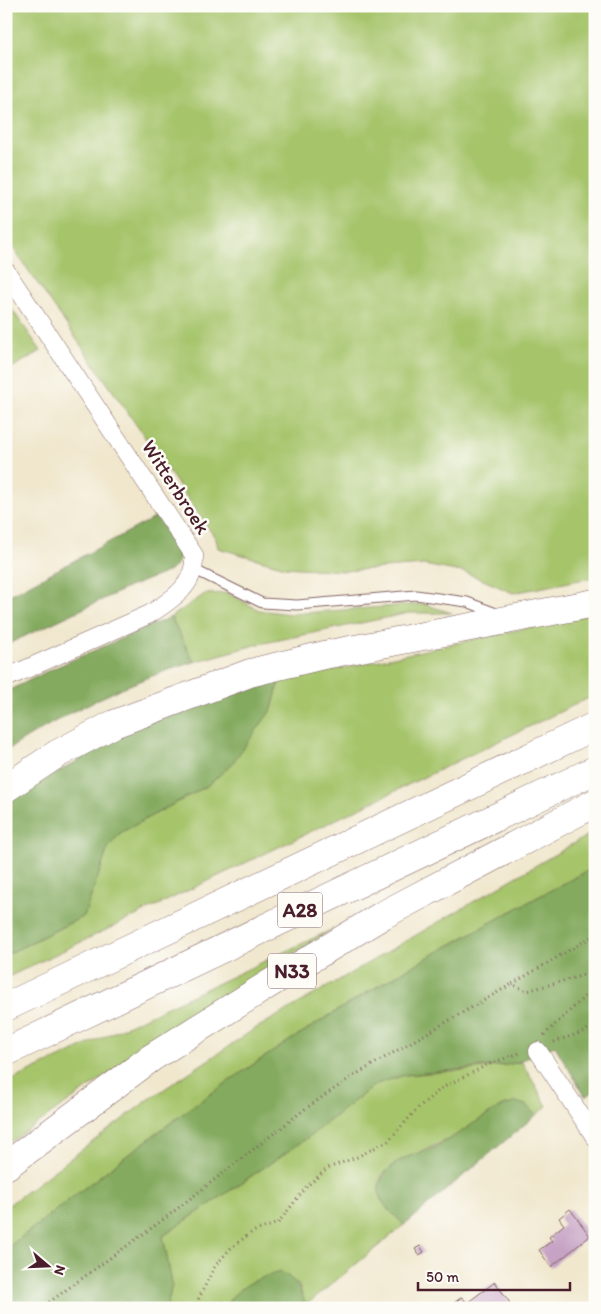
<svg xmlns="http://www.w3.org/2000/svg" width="601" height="1314" font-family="Itim,sans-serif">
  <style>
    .green { fill: #a6c46b; stroke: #78724b }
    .forest { fill: #84aa5f; stroke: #676445 }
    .building { fill: #c6a2c5 }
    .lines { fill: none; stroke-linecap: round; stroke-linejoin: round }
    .service-casing { stroke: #846564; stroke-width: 11 }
    .minor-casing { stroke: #846564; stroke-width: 19 }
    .trunk-casing { stroke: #846564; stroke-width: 29 }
    .motorway-casing { stroke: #846564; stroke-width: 29 }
    .path { stroke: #846564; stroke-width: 3; stroke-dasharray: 1 4; stroke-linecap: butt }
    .service { stroke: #fff; stroke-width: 9 }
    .minor { stroke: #fff; stroke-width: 18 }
    .trunk { stroke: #fff; stroke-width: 28 }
    .motorway { stroke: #fff; stroke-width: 28 }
    .labels { text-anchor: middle; stroke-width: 5; stroke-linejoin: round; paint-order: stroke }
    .shield { fill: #fdfcf7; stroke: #806168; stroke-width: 1 }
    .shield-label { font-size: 20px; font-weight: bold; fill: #4a1f2b }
    .street-label { font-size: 21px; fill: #4a1f2b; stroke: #fdfcf7 }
  </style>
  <rect width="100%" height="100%" fill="#fdfcf7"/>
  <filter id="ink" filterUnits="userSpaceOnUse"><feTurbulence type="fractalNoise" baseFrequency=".02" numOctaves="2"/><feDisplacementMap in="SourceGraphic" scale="10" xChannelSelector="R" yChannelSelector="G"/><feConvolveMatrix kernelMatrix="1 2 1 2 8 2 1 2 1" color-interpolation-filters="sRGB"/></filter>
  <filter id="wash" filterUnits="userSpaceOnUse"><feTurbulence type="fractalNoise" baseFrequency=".0096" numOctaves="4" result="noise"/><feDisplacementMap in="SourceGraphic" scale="20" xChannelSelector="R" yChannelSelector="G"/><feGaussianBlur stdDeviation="1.12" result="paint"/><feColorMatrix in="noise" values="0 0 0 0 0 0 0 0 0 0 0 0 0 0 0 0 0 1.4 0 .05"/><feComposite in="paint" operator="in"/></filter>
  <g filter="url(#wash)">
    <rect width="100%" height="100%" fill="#f0e7cd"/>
    <path class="green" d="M 6,6 L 595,6 L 595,577 L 513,593 L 467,573 L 424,565 L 343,571 L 285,567 L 218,548 L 216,539 L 6,238 Z
      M 6,301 L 41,351 L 6,371 Z
      M 227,593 L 259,610 L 290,614 L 423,604 L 452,613 L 409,613 L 255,645 L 194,662 L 171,617 L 205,594 Z
      M 595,613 L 595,695 L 6,978 L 6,955 L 84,916 L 108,848 L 120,833 L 207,786 L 272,709 L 279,682 Z
      M 595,831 L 595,867 C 461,937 328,1010 205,1098 C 137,1146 72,1198 6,1249 L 6,1207 L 148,1100 L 253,1030 Z
      M 333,929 L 193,1016 L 6,1145 L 6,1083 Z
      M 522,1062 L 547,1106 L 536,1115 L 526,1105 L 504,1105 L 459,1135 L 397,1162 L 382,1175 L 379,1187 L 380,1199 L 404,1225 L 306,1305 L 298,1284 L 226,1305 L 225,1308 L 167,1308 L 172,1284 L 163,1236 L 306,1139 L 376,1084 L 405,1075 L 478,1069 Z"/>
    <path class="forest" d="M 156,517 L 179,550 L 178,563 L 170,571 L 129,587 L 6,645 L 6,597 Z
      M 171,617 L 194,662 C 133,679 59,716 6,751 L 6,692 L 52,669 Z
      M 279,682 L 272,709 L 231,765 L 207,786 L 120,833 L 108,848 L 84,916 L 6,955 L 6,802 L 138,726 L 234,694 Z
      M 595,867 L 595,1091 L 585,1096 L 555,1046 C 538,1052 525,1061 508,1065 L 405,1075 L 376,1084 L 306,1139 L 163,1236 L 172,1284 L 167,1308 L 6,1308 L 6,1249 C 72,1198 137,1146 205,1098 C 328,1010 461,937 595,867 Z
      M 516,1102 L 526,1105 L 536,1115 L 404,1225 C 394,1214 378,1203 379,1188 C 380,1177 388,1169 396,1163 C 407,1155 423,1153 435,1147 C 462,1134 487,1110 516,1102 Z
      M 281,1272 C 296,1279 300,1290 306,1305 L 303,1308 L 225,1308 C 233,1288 261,1276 281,1272 Z"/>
    <g id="blocks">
      <path class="building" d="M 570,1209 L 590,1236 L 551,1267 L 539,1250 L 552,1241 L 549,1237 L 564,1225 L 559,1218 Z
        M 420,1246 L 424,1252 L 419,1255 L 415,1249 Z
        M 495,1282 L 510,1303 L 505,1308 L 447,1308 L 462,1297 L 467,1303 Z"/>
    </g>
  </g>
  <g filter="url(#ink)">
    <use href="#blocks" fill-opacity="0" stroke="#846564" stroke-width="1"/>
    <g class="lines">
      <defs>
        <path id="service" d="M 195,570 L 262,603 L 297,605 L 416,595 L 467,602 L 496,613"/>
        <path id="minor" d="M 6,271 L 194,555 C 196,585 173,599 150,614 L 6,678
          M 538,1051 L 595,1137"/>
        <path id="trunk" d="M 6,788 L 57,754 L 114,724 L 250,673 L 324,655 L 595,603
          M 6,1166 L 151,1058 L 269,984 L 383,915 L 595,803"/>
        <path id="motorway" d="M 6,1007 L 595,726
          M 6,1052 L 595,770"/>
      </defs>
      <use href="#service" class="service-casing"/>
      <use href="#minor" class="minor-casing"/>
      <use href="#trunk" class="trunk-casing"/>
      <use href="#motorway" class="motorway-casing"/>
      <path class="path" d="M 595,935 L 512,984 L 527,991 L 595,972
        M 544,1035 L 595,987
        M 554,1042 L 583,1032 L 595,1024
        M 41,1308 L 164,1219 L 305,1109 L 353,1076 L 512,984
        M 194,1308 L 215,1266 L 231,1248 L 252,1232 L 278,1223 L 307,1186 L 328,1168 L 357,1157 L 388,1141 L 419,1107 L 442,1088 L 489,1064 L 520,1053"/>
      <use href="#service" class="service"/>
      <use href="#minor" class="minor"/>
      <use href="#trunk" class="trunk"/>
      <use href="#motorway" class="motorway"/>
    </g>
  </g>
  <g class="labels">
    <g class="shield">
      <rect x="277.5" y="892.5" width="45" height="35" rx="4"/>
      <rect x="268" y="953.5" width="48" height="35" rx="4"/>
    </g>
    <g class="shield-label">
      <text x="300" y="917">A28</text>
      <text x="292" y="978">N33</text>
    </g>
    <g class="street-label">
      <text transform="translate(176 487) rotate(57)" y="7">Witterbroek</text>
    </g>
  </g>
  <rect width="601" height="1314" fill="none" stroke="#fdfcf7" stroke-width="25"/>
  <g transform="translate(48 1266) rotate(109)" stroke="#fdfcf7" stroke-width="4" paint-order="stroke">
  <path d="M0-4L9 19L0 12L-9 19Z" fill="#4a1f2b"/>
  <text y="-8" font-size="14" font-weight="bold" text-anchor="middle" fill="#4a1f2b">N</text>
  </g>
  <path d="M418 1282v8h152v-8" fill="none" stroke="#4a1f2b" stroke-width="2.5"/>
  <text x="426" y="1282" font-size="15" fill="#4a1f2b" stroke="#fdfcf7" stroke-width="4" paint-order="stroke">50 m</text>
</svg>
